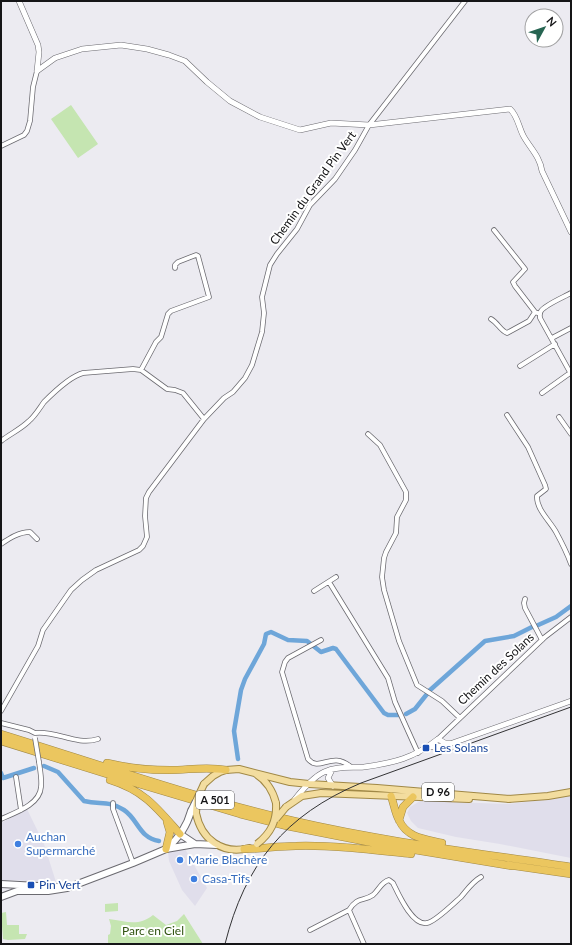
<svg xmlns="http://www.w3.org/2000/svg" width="572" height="945" font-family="Lato,sans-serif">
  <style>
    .built { fill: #e0deeb }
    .green { fill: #c5e5b1 }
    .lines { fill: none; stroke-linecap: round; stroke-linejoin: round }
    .canal { stroke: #6ea6d9; stroke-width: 4.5 }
    .minor-casing { stroke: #6b6a70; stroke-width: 5.5 }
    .tertiary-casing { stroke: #6b6a70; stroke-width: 6 }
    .secondary-casing { stroke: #6b6a70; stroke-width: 8 }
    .primary-casing { stroke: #a08846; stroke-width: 8 }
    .motorway-casing { stroke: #a08846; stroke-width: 8 }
    .minor { stroke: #fff; stroke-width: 4 }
    .tertiary { stroke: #fff; stroke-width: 5 }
    .secondary { stroke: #fff; stroke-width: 6 }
    .primary { stroke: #f3dd9f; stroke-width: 6 }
    .motorway { stroke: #ebc65f; stroke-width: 7 }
    .tram { stroke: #333335; stroke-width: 1 }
    .minor-bridge-casing { stroke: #6b6a70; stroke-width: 5.5; stroke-linecap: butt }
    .secondary-bridge-casing { stroke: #6b6a70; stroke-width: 8; stroke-linecap: butt }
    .primary-bridge-casing { stroke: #a08846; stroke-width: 8; stroke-linecap: butt }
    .minor-bridge { stroke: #fff; stroke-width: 4 }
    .secondary-bridge { stroke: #fff; stroke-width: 6 }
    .primary-bridge { stroke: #f3dd9f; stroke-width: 6 }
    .transit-dot { fill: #1a4fb4; stroke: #fff; stroke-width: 1.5 }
    .shop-dot { fill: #3f7fe0; stroke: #fff; stroke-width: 1.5 }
    .labels { text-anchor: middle; stroke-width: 4; stroke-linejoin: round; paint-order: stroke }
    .shield { fill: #fff; stroke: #5b5b5d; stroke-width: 1 }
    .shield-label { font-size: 11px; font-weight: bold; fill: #151517 }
    .street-label { font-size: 12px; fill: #151517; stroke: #fff }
    .transit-label { font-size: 12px; fill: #164399; stroke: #fff; text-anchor: start }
    .shop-label { font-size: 12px; fill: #366cbe; stroke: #fff; text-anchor: start }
    .park-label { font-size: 12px; fill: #305210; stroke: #fff }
  </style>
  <rect width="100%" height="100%" fill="#ecebf1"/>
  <path class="built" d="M 571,795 L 571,858 L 500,844 L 456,837 L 418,828 L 411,821 L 407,813 L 410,807 L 420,801 L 509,804 L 533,801 Z
    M 27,809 L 44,844 L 56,882 L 54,884 L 17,880 L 1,881 L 1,823 Z
    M 184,847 L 207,888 L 195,906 L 182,890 L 169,861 L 168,852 Z"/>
  <path class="green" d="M 71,105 L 98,144 L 78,158 L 51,119 Z
    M 118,903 L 118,911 L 105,912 L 105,904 Z
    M 6,912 L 7,925 L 19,925 L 19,934 L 27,934 L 25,939 L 8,940 L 3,939 L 1,913 Z
    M 184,914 L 203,944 L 108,944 L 108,935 L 110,934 L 111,926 L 109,919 C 126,921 138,927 153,915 L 166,925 L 177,921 Z"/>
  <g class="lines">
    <path class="canal" d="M 536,626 L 556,617 L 571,606
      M 429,691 L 485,641 L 514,636 L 532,627
      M 406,714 L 415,709 L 427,694
      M 238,759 L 234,731 L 241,690 L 245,679 L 264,644 L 266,634 L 271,632 L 288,640 L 307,641 L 321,652 L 333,648 L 336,649 L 384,713 L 388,715 L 399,715
      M 44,766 L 58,772 L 84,801 C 101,805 108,800 124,810 C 138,819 139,838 159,841
      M 1,773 L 3,778 L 34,768"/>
    <defs>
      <path id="minor" d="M 1,146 L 24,135 L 27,131 L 30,121 L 33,87 L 37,71
        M 494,230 L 525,269 L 513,282 L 515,286 L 535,312 L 540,314
        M 571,293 C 564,297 545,305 541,311 C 539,314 540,315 540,318 L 571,374
        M 491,319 C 498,323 500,330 507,333 L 529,321 L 535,312
        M 552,338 L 571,328
        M 520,366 L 555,344
        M 141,370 L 156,342 L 161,337 L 168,314 L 171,311 L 209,297 L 198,256 L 196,255 L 178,262 L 175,265 L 175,268
        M 542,393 L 570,373
        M 507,415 L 528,447 L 545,485 L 546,489 L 537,496 C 536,509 550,521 556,532 C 562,543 567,553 571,564
        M 559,417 L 571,434
        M 368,434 L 380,445 L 406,492 L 406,500 L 397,517 L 396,533 L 386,552 L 384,558 L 382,577 L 384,590 L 399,641 L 417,685 L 442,701 L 460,718
        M 1,441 C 10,434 21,429 29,421 C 35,416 39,409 44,402 C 53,393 71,376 83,373 L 133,369 L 141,370 L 167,389 L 175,390 L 183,393 L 204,419
        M 1,544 C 10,538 19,532 30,532 L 37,539
        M 329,582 L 388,678 L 395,702 L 418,753
        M 314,591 L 336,577
        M 525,599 L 524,603 L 525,608 L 542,640
        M 321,640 L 288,658 L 285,662 L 282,672 L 308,759 C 320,773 331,750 351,767
        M 1,711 L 38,646 L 43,630 L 71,590 L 82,580 L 96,570 L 139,550 L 143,546 L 147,537 L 145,516 L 146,498 L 149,492 L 204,419 L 224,398 L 233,392 L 245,378 L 252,365 L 262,332 L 264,313 L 262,297 L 270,265 L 277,254 L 297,229 L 310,205 L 335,179 L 355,150 L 369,125 L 465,1
        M 1,723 L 29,730 L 35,733
        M 35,733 C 56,730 76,746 98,739
        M 438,739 L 545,637 L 571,617
        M 16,777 L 21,810
        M 113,803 L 113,809 L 133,863
        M 1,819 C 14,813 40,805 41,787 C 42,779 40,770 39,762
        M 310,930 L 349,910
        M 364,944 L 349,910 C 358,896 363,902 373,895 C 379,890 381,882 389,880 L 393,883 C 398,893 412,926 427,923 C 435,922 454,903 461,897 C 467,890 472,882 481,877"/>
      <path id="tertiary" d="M 19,1 L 38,45 L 39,52 L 37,71
        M 37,71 L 55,58 L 82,49 L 121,45 L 147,49 L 169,55 L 185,61 L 207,82 L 230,101 L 260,117 L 300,130 L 331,123 L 369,125 L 510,109 C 518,116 519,129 524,137 C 531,149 540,157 542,171 L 571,232
        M 428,747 L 444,746 L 571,701
        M 332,770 L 328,778 L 333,786
        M 295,799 C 303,789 313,777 324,772 C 337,766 351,768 364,767 C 394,763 414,758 438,739 L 445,743 L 450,743"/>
      <path id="secondary" d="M 180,834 L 195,844
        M 167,848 C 179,838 187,826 191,811
        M 1,884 L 57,887
        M 1,897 L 17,891 L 48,891 L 67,888 L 133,863 L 166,849 L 195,844 L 217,845"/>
      <path id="primary" d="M 256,774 C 267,781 273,791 276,803
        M 204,784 L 213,776 L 220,772 L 226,770 L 239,769 L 290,782 L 309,784 L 377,788 L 510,799
        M 508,799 L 548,796 L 571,792
        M 286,807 L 302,796 L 321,793 L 469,799
        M 196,813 C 201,839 222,855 249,848"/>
      <path id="motorway" d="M 1,734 C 98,764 195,798 294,821 C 385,842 478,853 571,867
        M 1,741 L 139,784 L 240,814 L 287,826 L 379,844 L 512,866
        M 107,763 C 128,768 148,770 170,770 C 188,770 208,766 226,770
        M 110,780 C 145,791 157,808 180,834
        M 391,796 C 394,804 395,813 399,820 C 407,838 425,839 442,843
        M 399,820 L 403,807 L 413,797
        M 166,849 L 170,832 L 167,822
        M 244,849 C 261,849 278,846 296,846 C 334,845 373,850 411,854
        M 508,865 L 571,874"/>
    </defs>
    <use href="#minor" class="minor-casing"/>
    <use href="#tertiary" class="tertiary-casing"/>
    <use href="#secondary" class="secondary-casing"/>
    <use href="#primary" class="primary-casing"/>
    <use href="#motorway" class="motorway-casing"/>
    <use href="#minor" class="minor"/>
    <use href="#tertiary" class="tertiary"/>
    <use href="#secondary" class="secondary"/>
    <use href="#primary" class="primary"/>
    <use href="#motorway" class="motorway"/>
    <path class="tram" d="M 225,944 C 245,864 285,815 361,783 L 571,707"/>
    <defs>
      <path id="minor-bridge" d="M 35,738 L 39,762"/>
      <path id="secondary-bridge" d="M 191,811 L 196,801"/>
      <path id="primary-bridge" d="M 196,813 L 197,799 L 204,784
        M 276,819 L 286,807
        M 257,844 C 271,833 277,821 276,803"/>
    </defs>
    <use href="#minor-bridge" class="minor-bridge-casing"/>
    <use href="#secondary-bridge" class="secondary-bridge-casing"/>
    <use href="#primary-bridge" class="primary-bridge-casing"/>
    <use href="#minor-bridge" class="minor-bridge"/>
    <use href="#secondary-bridge" class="secondary-bridge"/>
    <use href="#primary-bridge" class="primary-bridge"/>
  </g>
  <g class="transit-dot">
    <rect x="422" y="744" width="8" height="8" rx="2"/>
    <rect x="27" y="881" width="8" height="8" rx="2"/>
  </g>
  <g class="shop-dot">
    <circle cx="18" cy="844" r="4"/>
    <circle cx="180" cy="860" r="4"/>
    <circle cx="194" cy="879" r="4"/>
  </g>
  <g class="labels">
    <g class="shield">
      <rect x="422" y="783" width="32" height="18" rx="3"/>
      <rect x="196" y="791" width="38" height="18" rx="3"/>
    </g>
    <g class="shield-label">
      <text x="438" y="796">D 96</text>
      <text x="215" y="804">A 501</text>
    </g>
    <g class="street-label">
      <text transform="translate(313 188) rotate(-54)" y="4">Chemin du Grand Pin Vert</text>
      <text transform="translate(496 669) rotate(-43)" y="4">Chemin des Solans</text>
    </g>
    <g class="transit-label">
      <text x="434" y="752">Les Solans</text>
      <text x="39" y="889">Pin Vert</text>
    </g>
    <g class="shop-label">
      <text x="26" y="841">Auchan<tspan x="26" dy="14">Supermarché</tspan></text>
      <text x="188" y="864">Marie Blachère</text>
      <text x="202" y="883">Casa-Tifs</text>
    </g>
    <g class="park-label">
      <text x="153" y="935">Parc en Ciel</text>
    </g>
  </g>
  <rect width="572" height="945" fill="none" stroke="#151517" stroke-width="4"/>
  <g transform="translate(544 28) rotate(50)"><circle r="19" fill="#ffffff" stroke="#a1a1a2"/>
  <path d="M0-3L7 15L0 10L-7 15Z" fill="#276552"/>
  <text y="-6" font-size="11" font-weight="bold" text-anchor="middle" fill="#151517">N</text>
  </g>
</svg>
